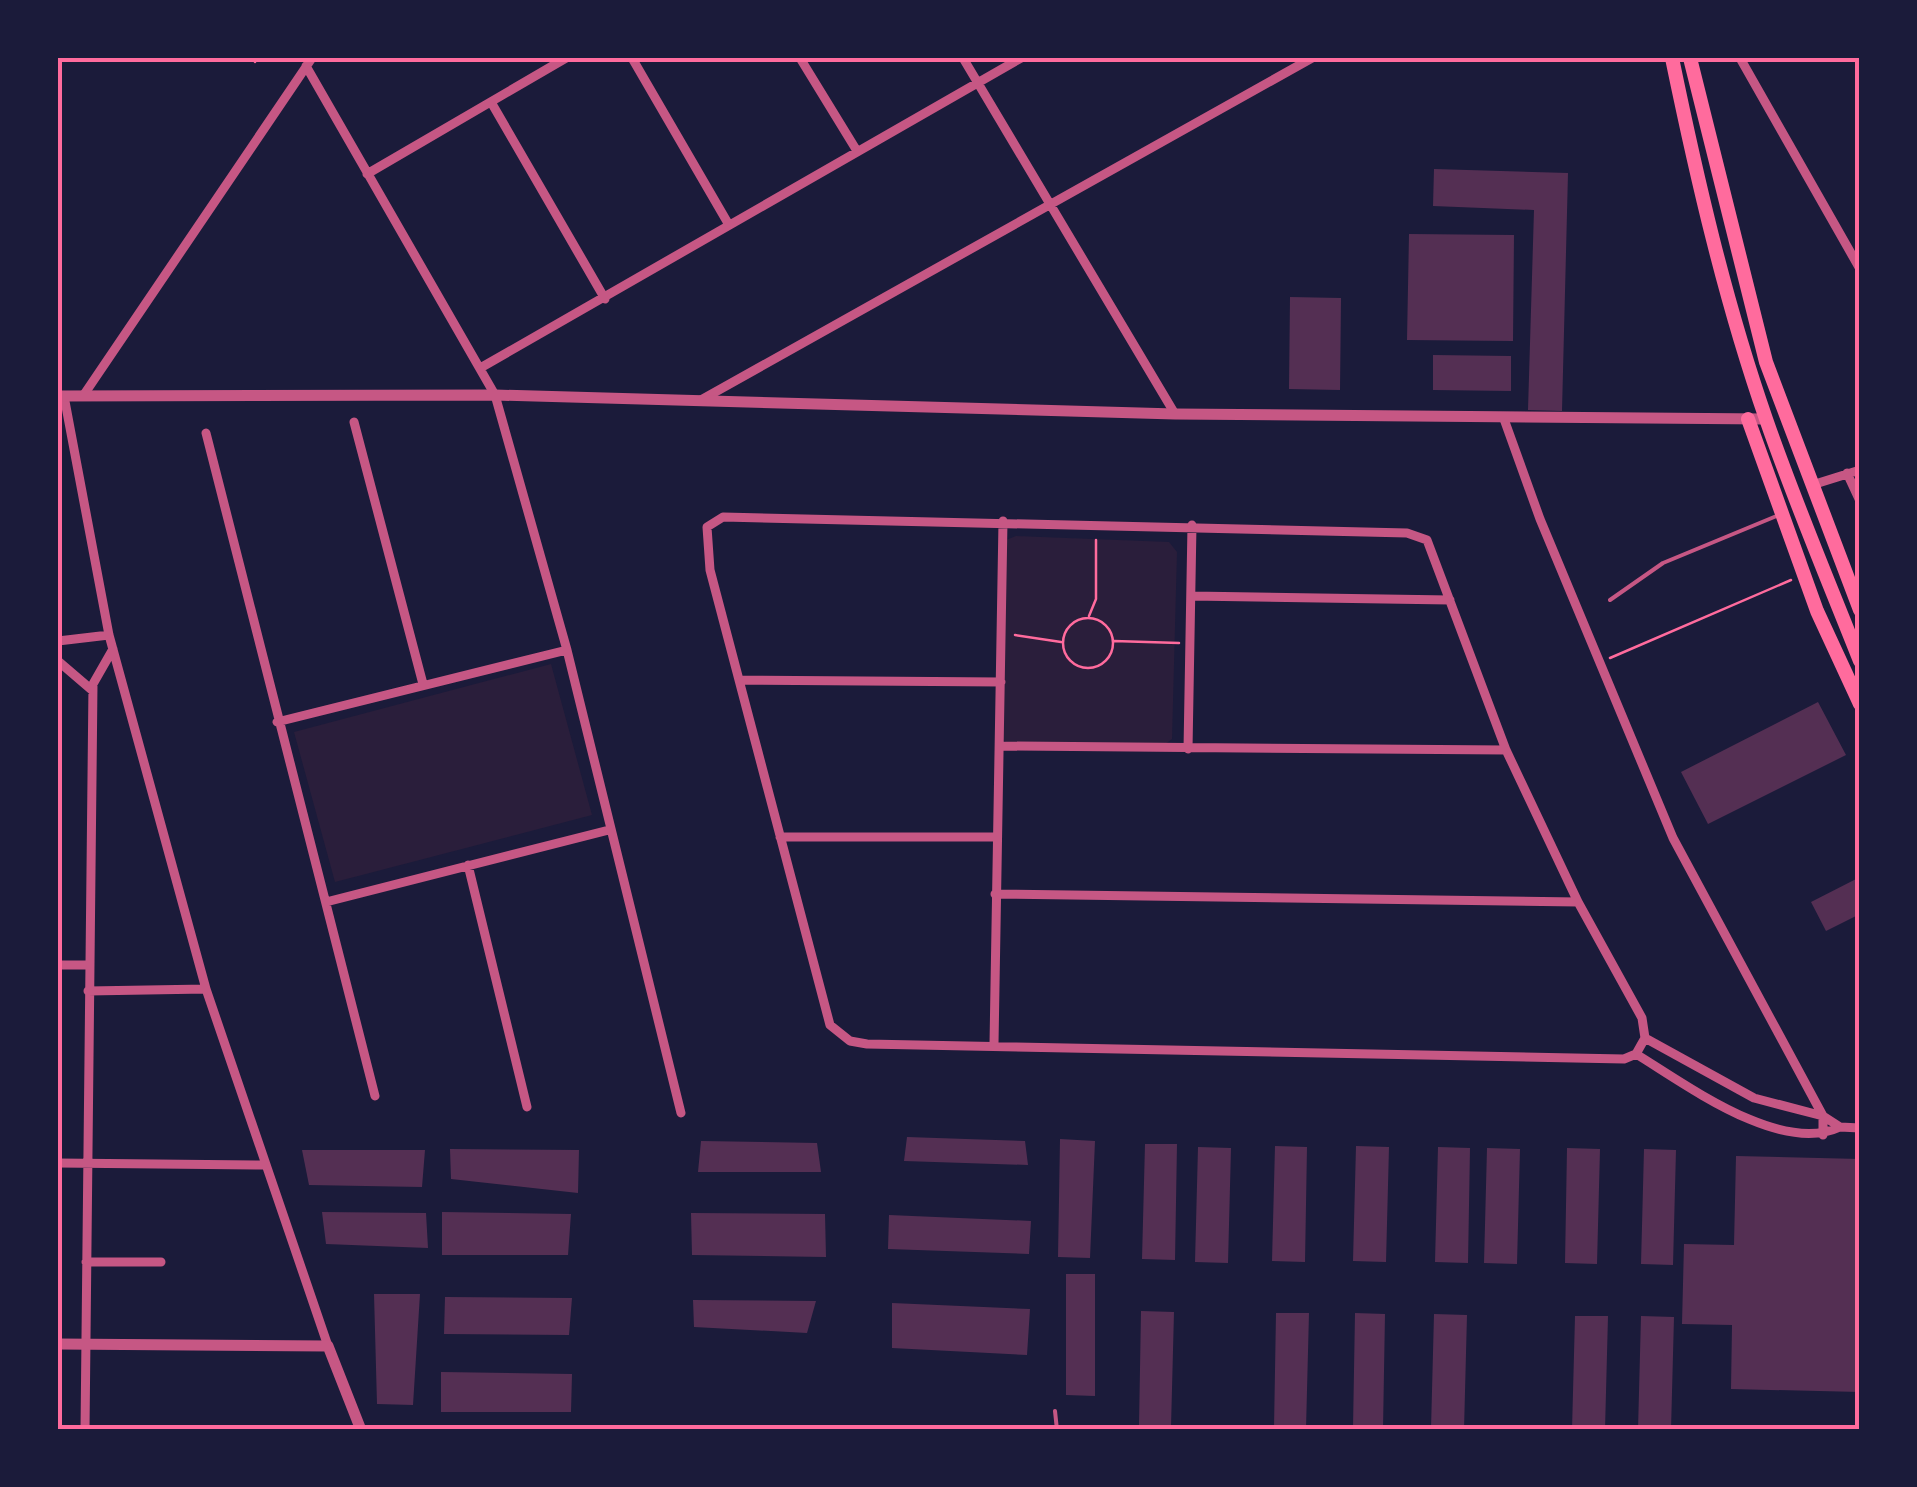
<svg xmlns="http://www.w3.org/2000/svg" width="1917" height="1487" font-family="'Varela Round',sans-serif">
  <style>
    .green { fill: #2a1e3b }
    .building { fill: #542f53 }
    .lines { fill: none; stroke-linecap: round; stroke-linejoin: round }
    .path { stroke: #ff6b9d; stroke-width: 2.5 }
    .service { stroke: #c65784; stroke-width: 4 }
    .minor { stroke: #c65784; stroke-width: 9 }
    .tertiary { stroke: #c65784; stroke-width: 11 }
    .primary { stroke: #ff6b9d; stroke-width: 14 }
    .neatline { fill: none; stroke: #ff6b9d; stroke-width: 4 }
  </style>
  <rect width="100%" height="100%" fill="#1b1b3a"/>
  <path class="green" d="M 1016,536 L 1169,542 L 1177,552 L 1172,739 L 1160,748 L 1010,746 L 998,734 L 1006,540 Z
    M 551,664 L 592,815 L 335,882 L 294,732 Z"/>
  <path class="building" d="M 1434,169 L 1568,173 L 1562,411 L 1528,410 L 1534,210 L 1433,206 Z
    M 1409,234 L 1514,235 L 1513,341 L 1407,340 Z
    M 1290,297 L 1341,298 L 1340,390 L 1289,389 Z
    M 1433,355 L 1511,356 L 1511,391 L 1433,390 Z
    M 1818,702 L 1846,755 L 1708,824 L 1681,772 Z
    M 1860,877 L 1860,914 L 1826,931 L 1811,902 Z
    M 907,1137 L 1025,1141 L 1028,1165 L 904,1161 Z
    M 1060,1139 L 1095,1141 L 1090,1258 L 1058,1257 Z
    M 701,1141 L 817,1143 L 821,1172 L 698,1172 Z
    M 1145,1144 L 1177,1144 L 1175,1260 L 1142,1259 Z
    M 1275,1146 L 1307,1147 L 1305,1262 L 1272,1261 Z
    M 1356,1146 L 1389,1147 L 1386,1262 L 1353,1261 Z
    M 1198,1147 L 1231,1148 L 1228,1263 L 1195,1262 Z
    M 1438,1147 L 1470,1148 L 1468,1263 L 1435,1262 Z
    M 1487,1148 L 1520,1149 L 1517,1264 L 1484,1263 Z
    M 1567,1148 L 1600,1149 L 1597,1264 L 1565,1263 Z
    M 450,1149 L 579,1150 L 578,1193 L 451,1179 Z
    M 1644,1149 L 1676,1150 L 1673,1265 L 1641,1264 Z
    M 302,1150 L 425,1150 L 422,1187 L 309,1185 Z
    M 1736,1156 L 1860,1159 L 1860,1392 L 1731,1389 L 1732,1325 L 1682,1324 L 1684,1244 L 1734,1245 Z
    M 322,1212 L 426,1213 L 428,1248 L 326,1244 Z
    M 442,1212 L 571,1214 L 568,1255 L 442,1255 Z
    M 691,1213 L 825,1214 L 826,1257 L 692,1255 Z
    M 889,1215 L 1031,1221 L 1029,1254 L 888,1249 Z
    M 1066,1274 L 1095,1274 L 1095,1396 L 1066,1395 Z
    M 374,1294 L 420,1294 L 413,1405 L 377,1404 Z
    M 445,1297 L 572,1298 L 569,1335 L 444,1334 Z
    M 693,1300 L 816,1301 L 807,1333 L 694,1327 Z
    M 892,1303 L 1030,1309 L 1027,1355 L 892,1348 Z
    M 1141,1311 L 1174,1312 L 1171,1427 L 1139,1426 Z
    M 1276,1313 L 1309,1313 L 1306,1429 L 1274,1428 Z
    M 1355,1313 L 1385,1314 L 1383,1429 L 1353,1428 Z
    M 1434,1314 L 1467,1315 L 1464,1430 L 1431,1429 Z
    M 1575,1316 L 1608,1316 L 1605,1430 L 1572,1430 Z
    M 1641,1316 L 1674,1317 L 1671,1430 L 1638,1430 Z
    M 441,1372 L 572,1374 L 571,1412 L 441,1412 Z"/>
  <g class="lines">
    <path class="path" d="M 255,62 L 257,58
      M 1089,616 L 1096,599 L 1096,540
      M1063 643a25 25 0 1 1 50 0a25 25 0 1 1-50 0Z
      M 1015,635 L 1061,642
      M 1114,641 L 1179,643
      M 1610,658 L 1791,580"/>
    <path class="service" d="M 1610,600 L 1663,563 L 1779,515
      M 1055,1411 L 1057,1430"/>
    <path class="minor" d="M 632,58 L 729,225
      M 800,58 L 857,151
      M 963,58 L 1175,414
      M 1740,58 L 1860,269
      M 306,66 L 495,395 L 567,650 L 681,1113
      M 491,102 L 605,299
      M 367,174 L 566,58
      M 482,367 L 1021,58
      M 64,396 L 109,635 L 206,989 L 328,1346
      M 83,396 L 312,58
      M 701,400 L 1312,58
      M 1504,419 L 1540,519 L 1673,838 L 1823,1116 L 1823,1135
      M 354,422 L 423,684
      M 206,433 L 375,1096
      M 1847,473 L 1860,501
      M 1812,485 L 1860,470
      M 723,517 L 1407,533 L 1427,540 L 1506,750 L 1578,902 L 1642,1018 L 1645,1038 L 1636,1054 L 1624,1059 L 867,1044 L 850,1041 L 830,1025 L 710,570 L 707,527 Z
      M 1191,596 L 1450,600
      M 58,641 L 109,635
      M 58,661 L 93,691
      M 739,680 L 1001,682
      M 277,722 L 567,650
      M 1001,746 L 1506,750
      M 1188,749 L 1192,525
      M 780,837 L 996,837
      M 468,865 L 527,1107
      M 995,894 L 1578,902
      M 326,902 L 609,830
      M 58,965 L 88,965
      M 88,991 L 206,989
      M 1645,1038 L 1754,1098 L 1823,1116 L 1840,1127 L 1860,1128
      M 994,1044 L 1003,521
      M 1636,1054 C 1687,1085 1780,1155 1840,1127
      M 58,1163 L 265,1165
      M 86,1262 L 161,1262
      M 85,1430 L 93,684 L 113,649"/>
    <path class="tertiary" d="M 58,396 L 495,395 L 1175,414 L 1766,419
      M 58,1344 L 328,1346 L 361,1430"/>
    <path class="primary" d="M 1672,58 C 1697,179 1725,301 1766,419 C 1794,500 1828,580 1860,661
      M 1690,58 L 1766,362 L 1860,610
      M 1748,419 L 1817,611 L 1860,704"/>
  </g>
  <rect width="1917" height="1487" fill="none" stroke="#1b1b3a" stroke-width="120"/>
  <rect x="60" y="60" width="1797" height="1367" class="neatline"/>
</svg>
